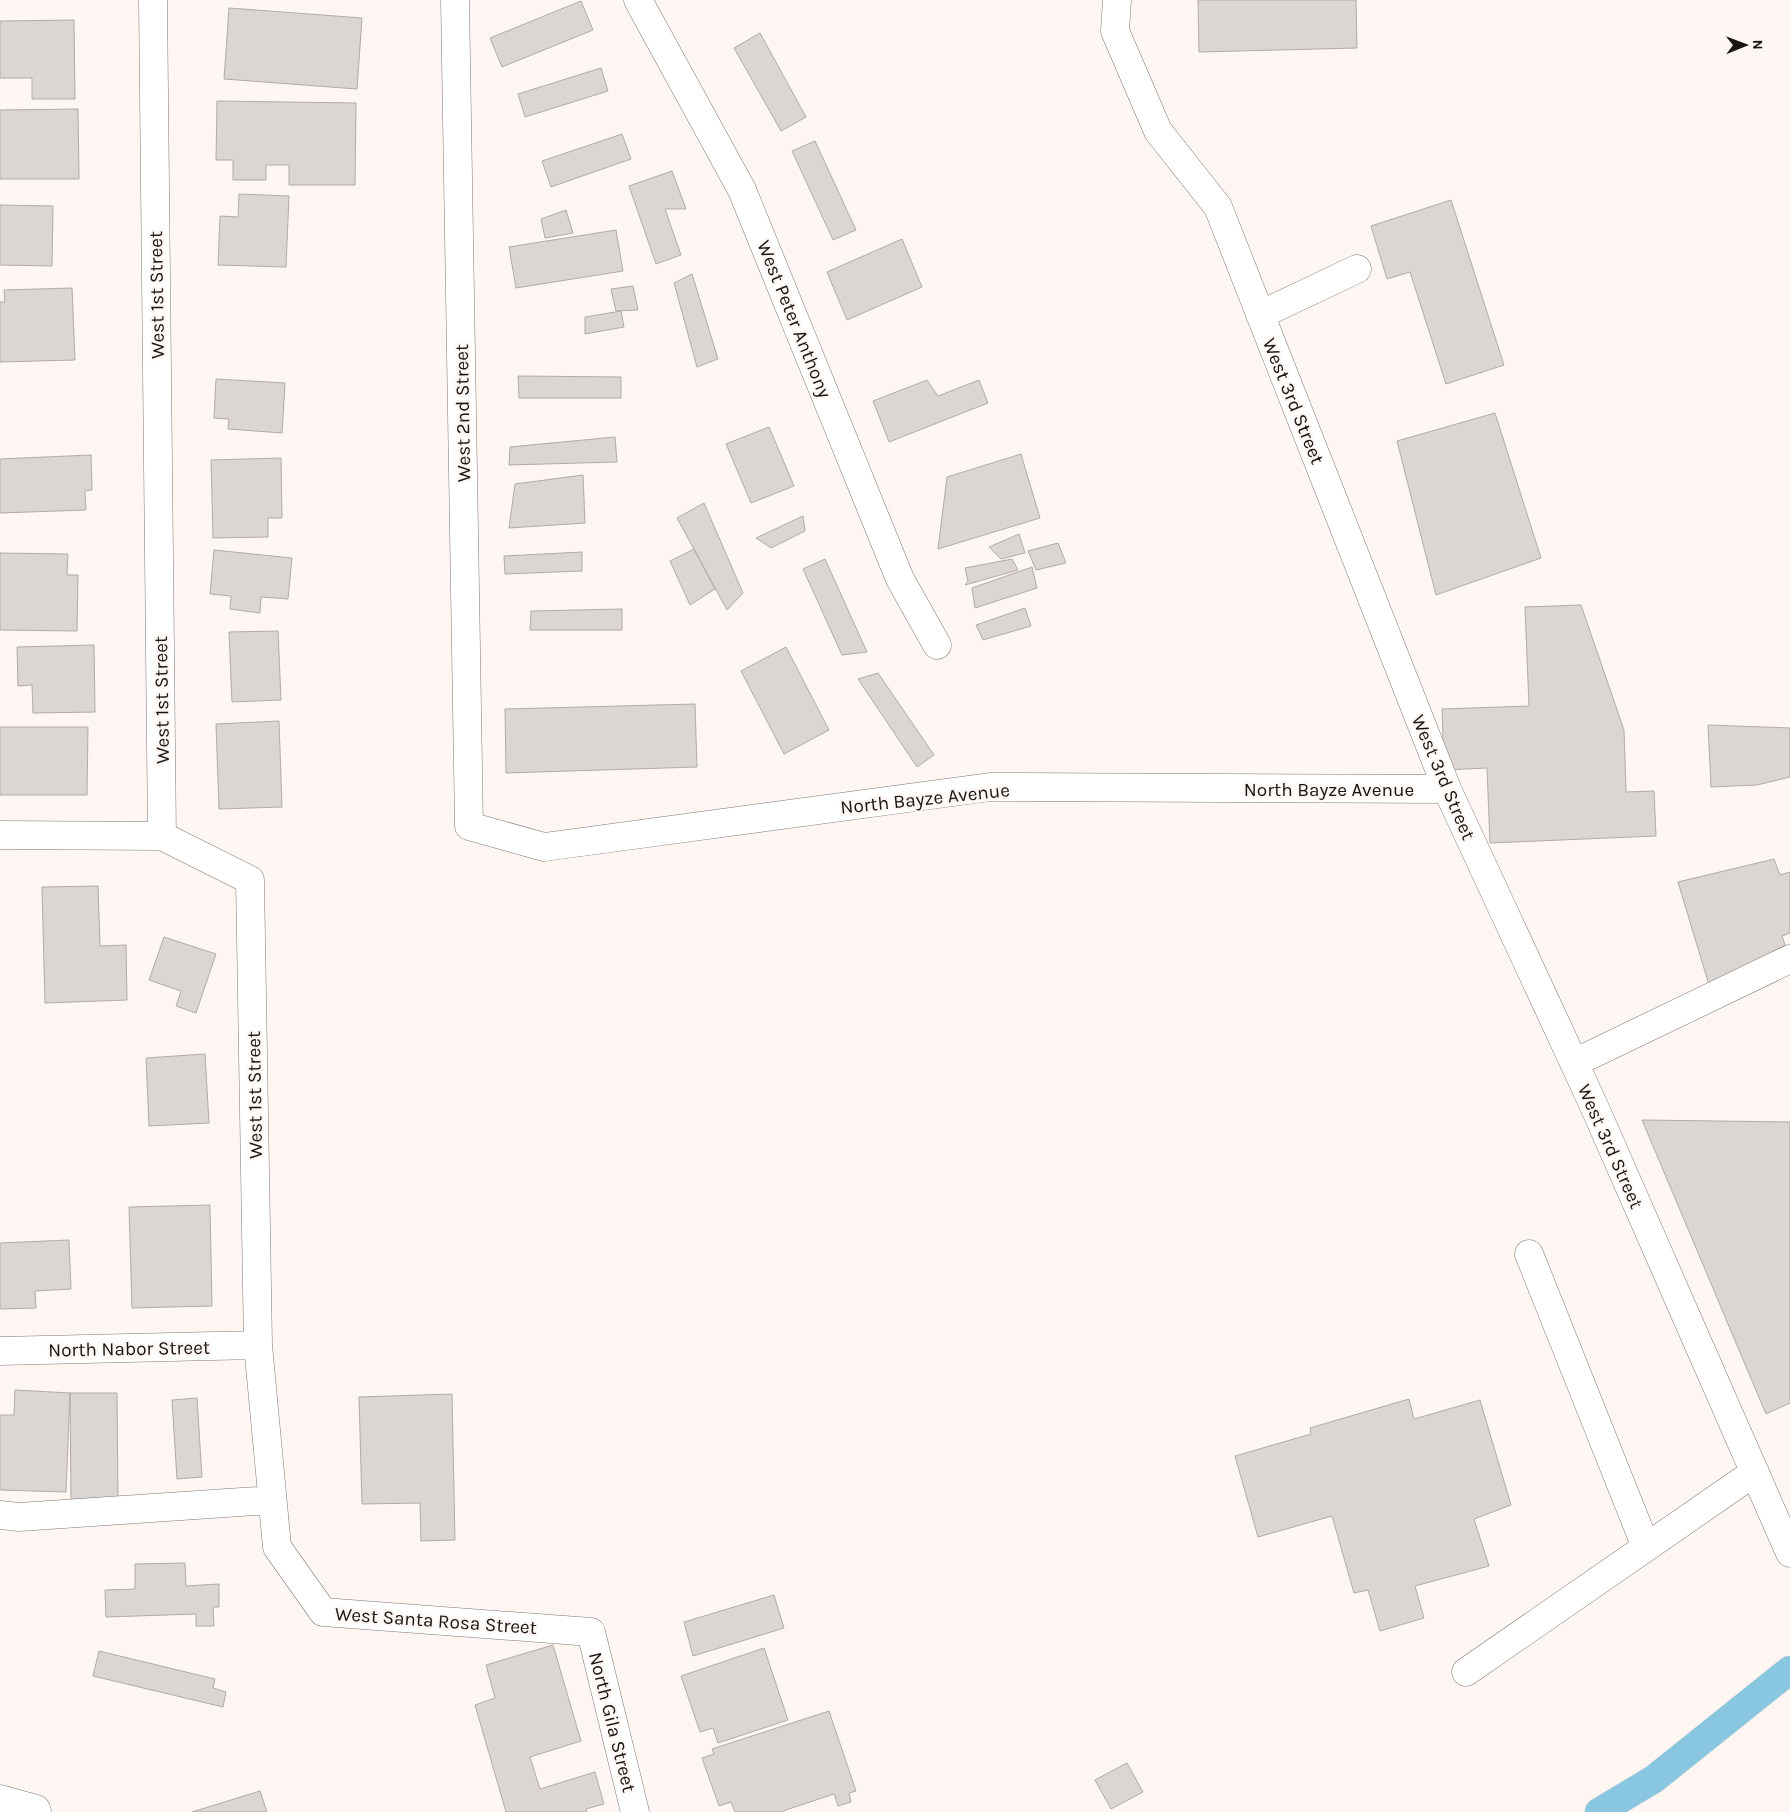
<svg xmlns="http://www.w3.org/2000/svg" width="1790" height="1812" font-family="Karla,sans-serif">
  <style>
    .building { fill: #dcd6d2; stroke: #b1aba7 }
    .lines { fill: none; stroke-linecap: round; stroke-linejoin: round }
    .minor-casing { stroke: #7e7875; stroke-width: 29 }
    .major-casing { stroke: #d5d5d5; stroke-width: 29 }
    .minor { stroke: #fff; stroke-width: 28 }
    .major { stroke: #88c7df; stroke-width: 28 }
    .labels { text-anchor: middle; stroke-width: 4.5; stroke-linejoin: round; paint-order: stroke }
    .street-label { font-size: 19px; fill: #171513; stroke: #fdf6f2 }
  </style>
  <rect width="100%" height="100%" fill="#fdf6f2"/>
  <path class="building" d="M 1198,0 L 1356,0 L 1357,48 L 1199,52 Z
    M 581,1 L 593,30 L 502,67 L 490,38 Z
    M 229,8 L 362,18 L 357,89 L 224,79 Z
    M 74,20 L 75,99 L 32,99 L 32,78 L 0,78 L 0,21 Z
    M 760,33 L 806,117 L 781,131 L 734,48 Z
    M 601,68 L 608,91 L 525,117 L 518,94 Z
    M 217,101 L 356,103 L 355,185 L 289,185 L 289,165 L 266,165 L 266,180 L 233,180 L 233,160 L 216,160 Z
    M 78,109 L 79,179 L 0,179 L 0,110 Z
    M 622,134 L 631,159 L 551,187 L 542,161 Z
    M 815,141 L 856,230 L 833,240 L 792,151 Z
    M 672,171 L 686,209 L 665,209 L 681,255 L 656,264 L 629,186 Z
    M 239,194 L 289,196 L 286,267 L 218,265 L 220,216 L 238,217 Z
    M 1451,200 L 1504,365 L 1446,384 L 1410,272 L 1387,279 L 1371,226 Z
    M 0,205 L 53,206 L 52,266 L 0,265 Z
    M 566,210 L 573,233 L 545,238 L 541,219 Z
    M 616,230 L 623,271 L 516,288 L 509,247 Z
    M 902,239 L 922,287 L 847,320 L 827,272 Z
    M 692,274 L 718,359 L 697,367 L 674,283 Z
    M 633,286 L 638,310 L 616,311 L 611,289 Z
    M 72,288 L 75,360 L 0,362 L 0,302 L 5,302 L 4,290 Z
    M 621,311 L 624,327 L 585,334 L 585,317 Z
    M 518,376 L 621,377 L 621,398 L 519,398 Z
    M 216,379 L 285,383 L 282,433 L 228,429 L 229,419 L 214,418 Z
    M 927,380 L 938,396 L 979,380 L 988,403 L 889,442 L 873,401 Z
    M 1495,413 L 1541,558 L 1436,595 L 1397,441 Z
    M 769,427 L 794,486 L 751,503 L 726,444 Z
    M 615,437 L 617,462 L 509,465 L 510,447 Z
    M 1021,454 L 1040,518 L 938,549 L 947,477 Z
    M 91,455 L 92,490 L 85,491 L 86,510 L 0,513 L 0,459 Z
    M 281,458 L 282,518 L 268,518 L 268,537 L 213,538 L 211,460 Z
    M 583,475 L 585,523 L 509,528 L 515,484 Z
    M 704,503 L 743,593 L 727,610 L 677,518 Z
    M 803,516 L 805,531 L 771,548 L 756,538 Z
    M 1019,534 L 1025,553 L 1001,559 L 989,547 Z
    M 1058,543 L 1066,563 L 1036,570 L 1028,551 Z
    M 694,549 L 715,589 L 690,605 L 670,561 Z
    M 214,550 L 292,558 L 288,599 L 261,597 L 260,613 L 230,609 L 231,596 L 210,594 Z
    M 582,552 L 582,571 L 505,574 L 504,556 Z
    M 0,553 L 68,554 L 67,575 L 78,575 L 77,631 L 0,630 Z
    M 825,559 L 867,652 L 842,655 L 803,569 Z
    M 1012,559 L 1018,570 L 965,585 L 968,581 L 965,568 Z
    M 1032,567 L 1037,588 L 975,608 L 972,588 Z
    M 1581,605 L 1624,730 L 1626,792 L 1654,791 L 1656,836 L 1490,843 L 1487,768 L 1444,770 L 1442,709 L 1529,706 L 1525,607 Z
    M 1025,608 L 1031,626 L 983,640 L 976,625 Z
    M 622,609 L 622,630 L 530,630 L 531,611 Z
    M 278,631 L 281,700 L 232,702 L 229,632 Z
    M 94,645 L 95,712 L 33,713 L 32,685 L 18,686 L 17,647 Z
    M 786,647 L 829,730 L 784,754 L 741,671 Z
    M 878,673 L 934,755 L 917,767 L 858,679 Z
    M 695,704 L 697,767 L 506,773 L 505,709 Z
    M 279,721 L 282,807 L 219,809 L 216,724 Z
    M 1708,725 L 1790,728 L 1790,777 L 1757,785 L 1711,787 Z
    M 0,727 L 88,727 L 87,795 L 0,795 Z
    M 1774,859 L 1780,875 L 1790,872 L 1790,933 L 1782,936 L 1785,945 L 1709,985 L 1678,882 Z
    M 98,886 L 100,946 L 126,945 L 127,1000 L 45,1003 L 42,887 Z
    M 164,937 L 216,954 L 196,1013 L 176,1006 L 181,991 L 149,980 Z
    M 205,1054 L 209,1123 L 149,1126 L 146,1058 Z
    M 1642,1120 L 1790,1122 L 1790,1403 L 1766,1414 Z
    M 210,1205 L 212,1306 L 132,1308 L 129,1207 Z
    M 69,1240 L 71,1289 L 35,1291 L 36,1308 L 0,1309 L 0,1243 Z
    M 15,1390 L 70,1393 L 66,1492 L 0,1490 L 0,1415 L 14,1415 Z
    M 70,1393 L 117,1393 L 118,1499 L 71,1500 Z
    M 452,1394 L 455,1540 L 421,1541 L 420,1503 L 362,1504 L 359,1397 Z
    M 197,1398 L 202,1477 L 177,1479 L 172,1400 Z
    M 1409,1399 L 1414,1419 L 1480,1400 L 1511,1505 L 1474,1519 L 1489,1566 L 1415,1586 L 1424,1618 L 1380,1631 L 1368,1590 L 1354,1593 L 1332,1516 L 1258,1537 L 1235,1456 L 1311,1434 L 1310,1428 Z
    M 185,1563 L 186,1586 L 219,1584 L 219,1607 L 213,1607 L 214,1626 L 196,1626 L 196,1614 L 106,1617 L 105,1590 L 135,1589 L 135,1564 Z
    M 774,1595 L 784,1628 L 693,1656 L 684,1622 Z
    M 553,1645 L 581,1741 L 530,1757 L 540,1789 L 595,1772 L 604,1804 L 586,1809 L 587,1812 L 506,1812 L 475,1705 L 495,1698 L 486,1665 Z
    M 764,1648 L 788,1720 L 718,1743 L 713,1728 L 700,1732 L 681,1676 Z
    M 99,1651 L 215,1679 L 213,1688 L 226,1692 L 223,1707 L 93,1676 Z
    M 829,1711 L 856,1791 L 849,1793 L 851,1802 L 838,1806 L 834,1794 L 780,1812 L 735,1812 L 731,1802 L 719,1806 L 702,1758 L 714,1754 L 712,1749 Z
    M 1127,1763 L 1143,1792 L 1111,1809 L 1095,1780 Z
    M 260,1791 L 267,1812 L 192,1812 Z"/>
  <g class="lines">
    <defs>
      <path id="minor" d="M 153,0 L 162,836 L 250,880 L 258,1345 L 277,1547 L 323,1612 L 591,1632 L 635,1812
        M 455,0 L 469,826 L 544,847 L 990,787 L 1447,789
        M 638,0 L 742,190 L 900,579 L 937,645
        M 1117,0 L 1115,31 L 1158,131 L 1218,207 L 1447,789 L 1594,1106 L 1790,1553
        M 1260,315 L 1357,269
        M 0,835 L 162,836
        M 1574,1063 L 1790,959
        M 1529,1254 L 1646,1547
        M 0,1351 L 258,1345
        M 0,1515 L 19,1517 L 272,1500
        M 1466,1672 L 1755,1472
        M 0,1799 L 36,1809 L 37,1812"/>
      <path id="major" d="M 1599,1812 L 1654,1779 L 1790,1670"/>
    </defs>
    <use href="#minor" class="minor-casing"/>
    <use href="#major" class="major-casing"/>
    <use href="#minor" class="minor"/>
    <use href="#major" class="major"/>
  </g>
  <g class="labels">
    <g class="street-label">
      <text transform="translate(156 295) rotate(-91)" y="7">West 1st Street</text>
      <text transform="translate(795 319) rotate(68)" y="7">West Peter Anthony</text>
      <text transform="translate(1294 401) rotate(68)" y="7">West 3rd Street</text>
      <text transform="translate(462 413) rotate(-91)" y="7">West 2nd Street</text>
      <text transform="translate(161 700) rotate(-91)" y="7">West 1st Street</text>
      <text transform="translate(1444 777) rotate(67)" y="7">West 3rd Street</text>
      <text x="1329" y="796">North Bayze Avenue</text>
      <text transform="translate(925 798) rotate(-6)" y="7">North Bayze Avenue</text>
      <text transform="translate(254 1095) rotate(-91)" y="7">West 1st Street</text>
      <text transform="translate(1611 1146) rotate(66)" y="7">West 3rd Street</text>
      <text transform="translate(129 1348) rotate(-1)" y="7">North Nabor Street</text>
      <text transform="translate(436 1620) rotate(4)" y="7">West Santa Rosa Street</text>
      <text transform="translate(613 1722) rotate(76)" y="7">North Gila Street</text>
    </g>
  </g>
  <g transform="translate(1745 45) rotate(89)" stroke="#fdf6f2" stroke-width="4" paint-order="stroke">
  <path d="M0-4L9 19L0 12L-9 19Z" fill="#171513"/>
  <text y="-8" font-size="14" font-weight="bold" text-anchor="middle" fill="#171513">N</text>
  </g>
</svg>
